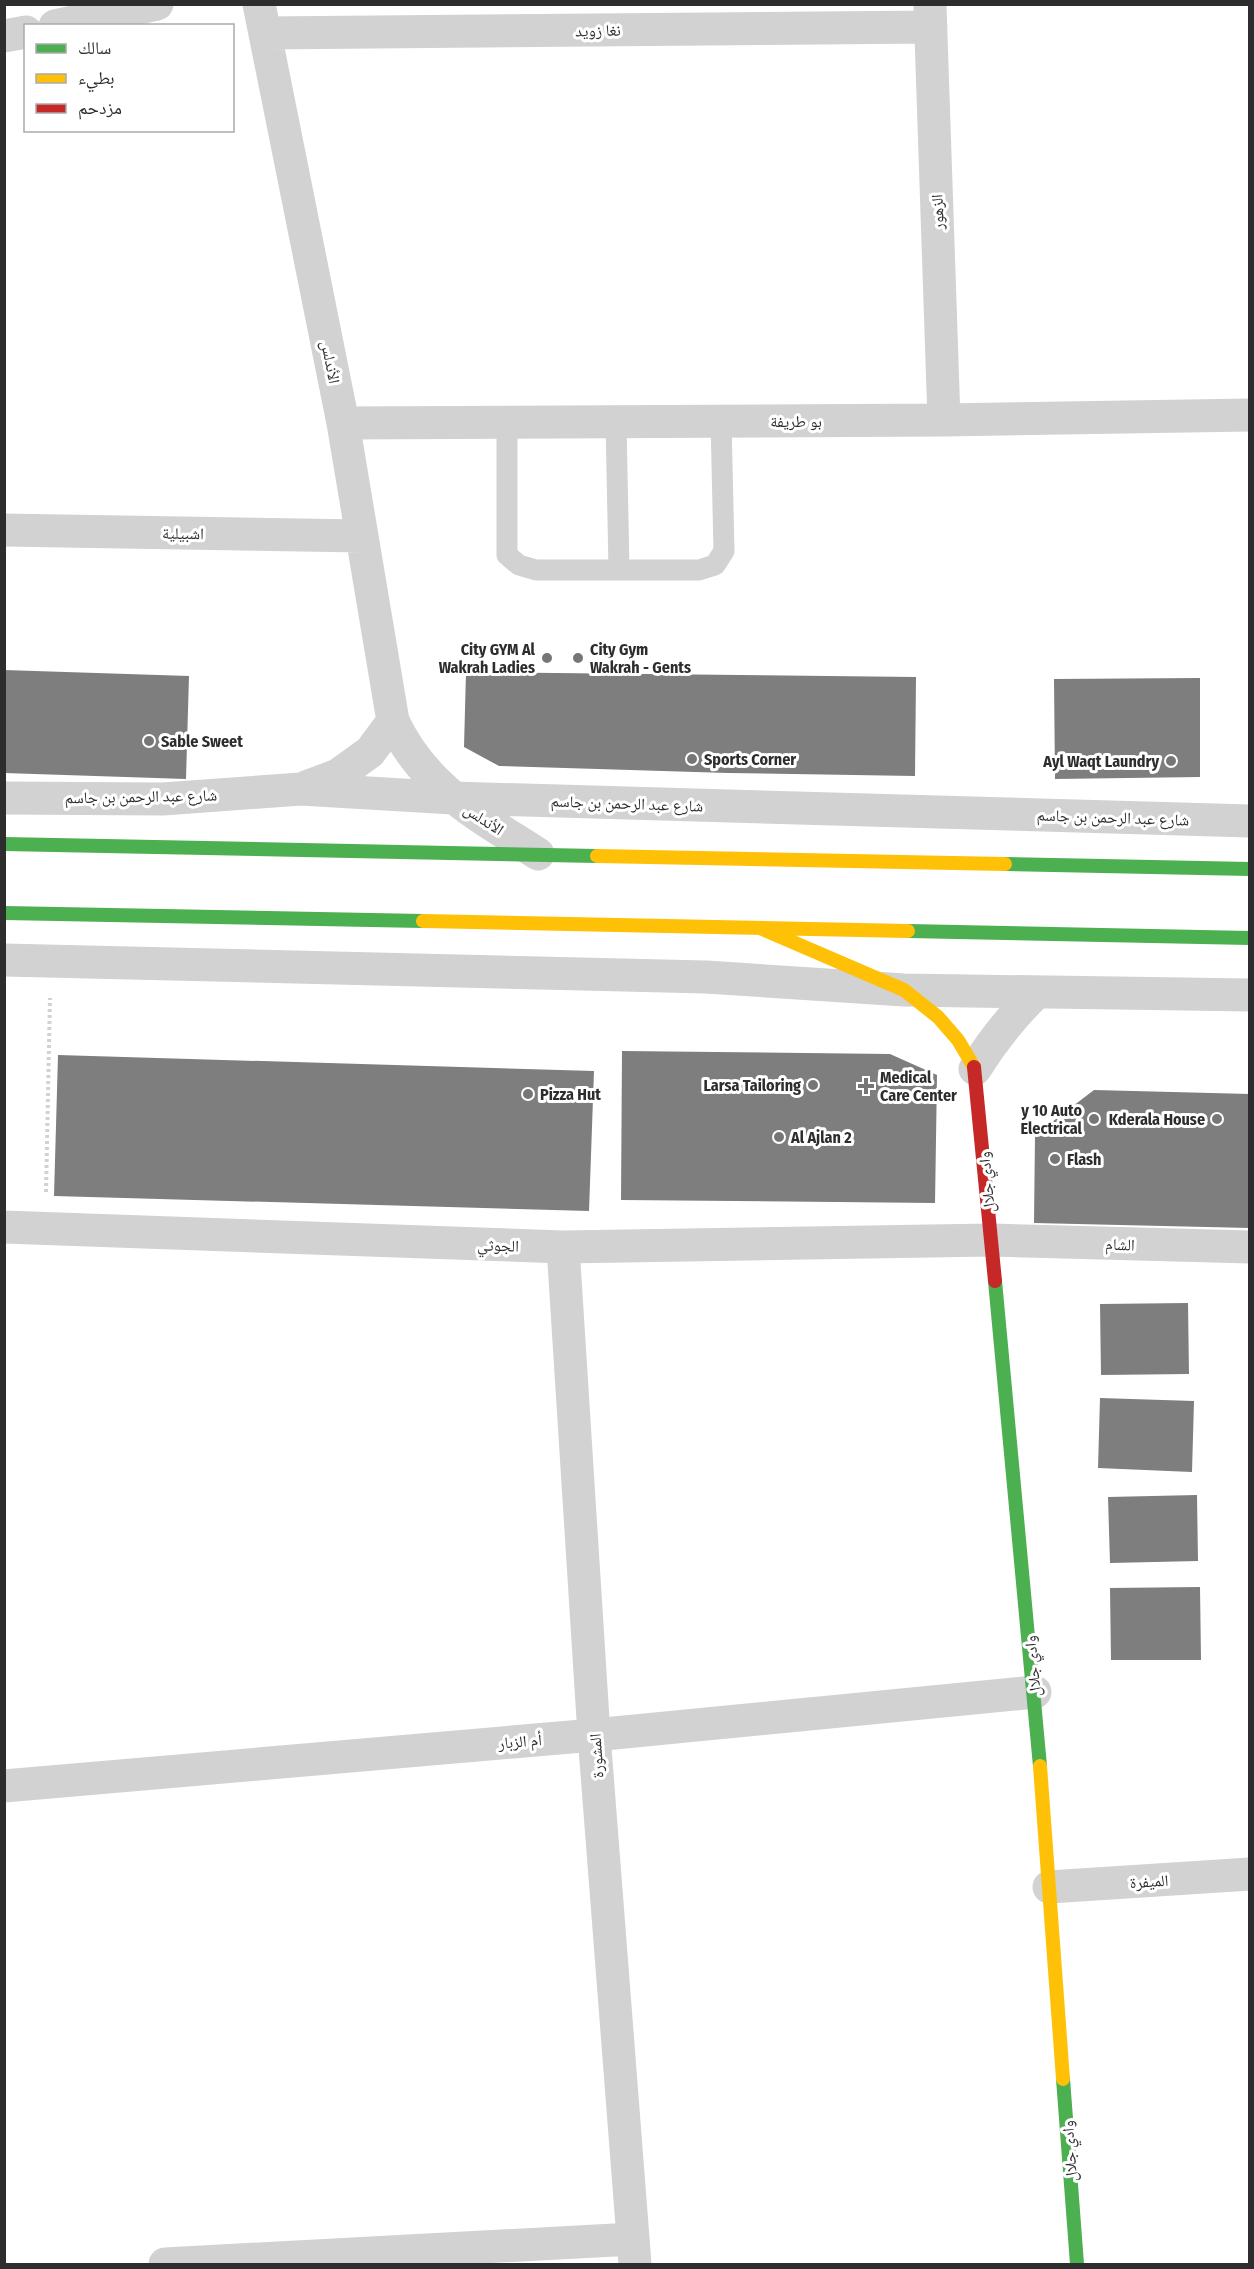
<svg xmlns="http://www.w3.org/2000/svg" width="1254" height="2269" font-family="'Fira Sans Condensed','Noto Naskh Arabic',sans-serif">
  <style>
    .building { fill: #7e7e7e }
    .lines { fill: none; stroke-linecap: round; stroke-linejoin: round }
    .path { stroke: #d2d2d2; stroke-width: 4; stroke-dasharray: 3 3; stroke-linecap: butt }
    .lane { stroke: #d2d2d2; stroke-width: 21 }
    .street { stroke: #d2d2d2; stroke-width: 33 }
    .fast { stroke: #4caf50; stroke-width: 14 }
    .slow { stroke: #ffc107; stroke-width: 14 }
    .jam { stroke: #c62828; stroke-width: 14 }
    .poi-dot { fill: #767676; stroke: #fff; stroke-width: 2 }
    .labels { text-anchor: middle; stroke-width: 6; stroke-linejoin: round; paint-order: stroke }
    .street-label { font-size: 16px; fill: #2d2d2d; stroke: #fff }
    .poi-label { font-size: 16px; font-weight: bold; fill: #2d2d2d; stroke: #fff; text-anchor: start }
  </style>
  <rect width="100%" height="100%" fill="#fff"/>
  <path class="building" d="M 4,670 L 189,676 L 186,779 L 4,773 Z
    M 466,672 L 916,677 L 915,776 L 728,773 L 499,766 L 464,747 Z
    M 1200,678 L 1200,777 L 1055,779 L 1054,679 Z
    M 622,1051 L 890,1054 L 937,1075 L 935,1203 L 621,1200 Z
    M 58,1055 L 594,1071 L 589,1211 L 54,1196 Z
    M 1094,1090 L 1250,1094 L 1250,1228 L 1034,1223 L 1035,1135 Z
    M 1188,1303 L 1189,1374 L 1101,1375 L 1100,1304 Z
    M 1100,1398 L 1194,1401 L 1192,1472 L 1098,1468 Z
    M 1197,1495 L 1198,1561 L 1110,1563 L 1108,1497 Z
    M 1200,1587 L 1201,1660 L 1111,1660 L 1110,1588 Z"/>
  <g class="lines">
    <path class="path" d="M 46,1192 L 50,998"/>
    <path class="lane" d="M 507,422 L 507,555 L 519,565 L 536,570 L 699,570 L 715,565 L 724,551 L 721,421
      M 616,422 L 619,569"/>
    <path class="street" d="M 259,4 L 343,423 L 393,721 C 424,788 479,816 538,854
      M 930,6 L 944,420
      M 55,26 L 157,4
      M 265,33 L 931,27
      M 4,36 L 26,32
      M 343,423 L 944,420 L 1250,415
      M 4,530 L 362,536
      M 306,787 L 338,775 L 370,752 L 393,721
      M 4,798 L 163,799 L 301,789 L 453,798 L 1250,821
      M 4,960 L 706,977 L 904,990 L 1250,995
      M 975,1069 C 993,1040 1012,1016 1037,992
      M 4,1227 L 563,1247 L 991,1240 L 1250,1247
      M 563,1247 L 594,1735 L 635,2264
      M 4,1786 L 594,1735 L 1035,1692
      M 1049,1887 L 1250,1874
      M 165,2264 L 633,2239"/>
    <path class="fast" d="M 4,844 L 597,856
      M 1005,864 L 1250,869
      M 4,913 L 423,921
      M 908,931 L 1250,938
      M 995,1281 L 1040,1766
      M 1063,2079 L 1077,2264"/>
    <path class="slow" d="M 597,856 L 1005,864
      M 423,921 L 908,931
      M 760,928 L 904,990 L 938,1017 L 958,1040 L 974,1067
      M 1040,1766 L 1063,2079"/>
    <path class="jam" d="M 974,1067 L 995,1281"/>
  </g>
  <g class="poi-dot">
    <circle cx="547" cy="658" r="6"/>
    <circle cx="578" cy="658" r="6"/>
    <circle cx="149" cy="741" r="6"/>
    <circle cx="692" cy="759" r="6"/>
    <circle cx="1171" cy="761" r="6"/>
    <circle cx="813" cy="1085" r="6"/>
    <path d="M863 1077h6v6h6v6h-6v6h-6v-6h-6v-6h6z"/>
    <circle cx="528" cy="1094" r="6"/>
    <circle cx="1094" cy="1119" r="6"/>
    <circle cx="1217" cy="1119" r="6"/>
    <circle cx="779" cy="1137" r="6"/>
    <circle cx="1055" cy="1159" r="6"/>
  </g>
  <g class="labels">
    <g class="street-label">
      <text transform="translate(598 30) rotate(-1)" y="6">نغا زويد</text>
      <text transform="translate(937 212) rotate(-92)" y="6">الزهور</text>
      <text transform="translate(331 362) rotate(79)" y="6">الأندلس</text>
      <text x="796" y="427">بو طريفة</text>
      <text transform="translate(183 533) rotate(1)" y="6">اشبيلية</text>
      <text transform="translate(141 796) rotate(-1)" y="6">شارع عبد الرحمن بن جاسم</text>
      <text transform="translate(627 803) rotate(2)" y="6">شارع عبد الرحمن بن جاسم</text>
      <text transform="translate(1113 817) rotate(2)" y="6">شارع عبد الرحمن بن جاسم</text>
      <text transform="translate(484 819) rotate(33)" y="6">الأندلس</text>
      <text transform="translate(986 1182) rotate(-95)" y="6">وادي جلال</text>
      <text transform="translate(1120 1244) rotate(2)" y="6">الشام</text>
      <text transform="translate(498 1245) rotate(2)" y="6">الجوثي</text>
      <text transform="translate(1032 1666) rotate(-95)" y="6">وادي جلال</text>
      <text transform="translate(520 1741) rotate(-5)" y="6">أم الزبار</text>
      <text transform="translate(596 1756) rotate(-94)" y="6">المشورة</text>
      <text transform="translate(1149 1881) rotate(-4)" y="6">الميفرة</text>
      <text transform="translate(1069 2151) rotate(-94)" y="6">وادي جلال</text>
    </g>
    <g class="poi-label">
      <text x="535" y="655" text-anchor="end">City GYM Al<tspan x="535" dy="18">Wakrah Ladies</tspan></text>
      <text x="590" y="655">City Gym<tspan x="590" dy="18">Wakrah - Gents</tspan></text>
      <text x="161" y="747">Sable Sweet</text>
      <text x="704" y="765">Sports Corner</text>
      <text x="1159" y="767" text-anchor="end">Ayl Waqt Laundry</text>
      <text x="880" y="1083">Medical<tspan x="880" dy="18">Care Center</tspan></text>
      <text x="801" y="1091" text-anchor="end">Larsa Tailoring</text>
      <text x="540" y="1100">Pizza Hut</text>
      <text x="1082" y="1116" text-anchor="end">y 10 Auto<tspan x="1082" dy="18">Electrical</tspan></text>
      <text x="1205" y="1125" text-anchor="end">Kderala House</text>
      <text x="791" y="1143">Al Ajlan 2</text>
      <text x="1067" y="1165">Flash</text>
    </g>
  </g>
  <rect width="1254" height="2269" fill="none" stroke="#2d2d2d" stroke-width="12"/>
  <rect x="24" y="24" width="210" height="108" fill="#ffffff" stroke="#ababab" stroke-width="1.5"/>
  <rect x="36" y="44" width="30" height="9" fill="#4caf50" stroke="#ababab" stroke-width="1.5"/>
  <text x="78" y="54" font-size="18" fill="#2d2d2d">سالك</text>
  <rect x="36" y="74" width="30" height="9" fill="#ffc107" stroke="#ababab" stroke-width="1.5"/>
  <text x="78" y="84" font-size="18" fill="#2d2d2d">بطيء</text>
  <rect x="36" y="104" width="30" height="9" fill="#c62828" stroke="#ababab" stroke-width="1.5"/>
  <text x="78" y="114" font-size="18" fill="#2d2d2d">مزدحم</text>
</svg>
